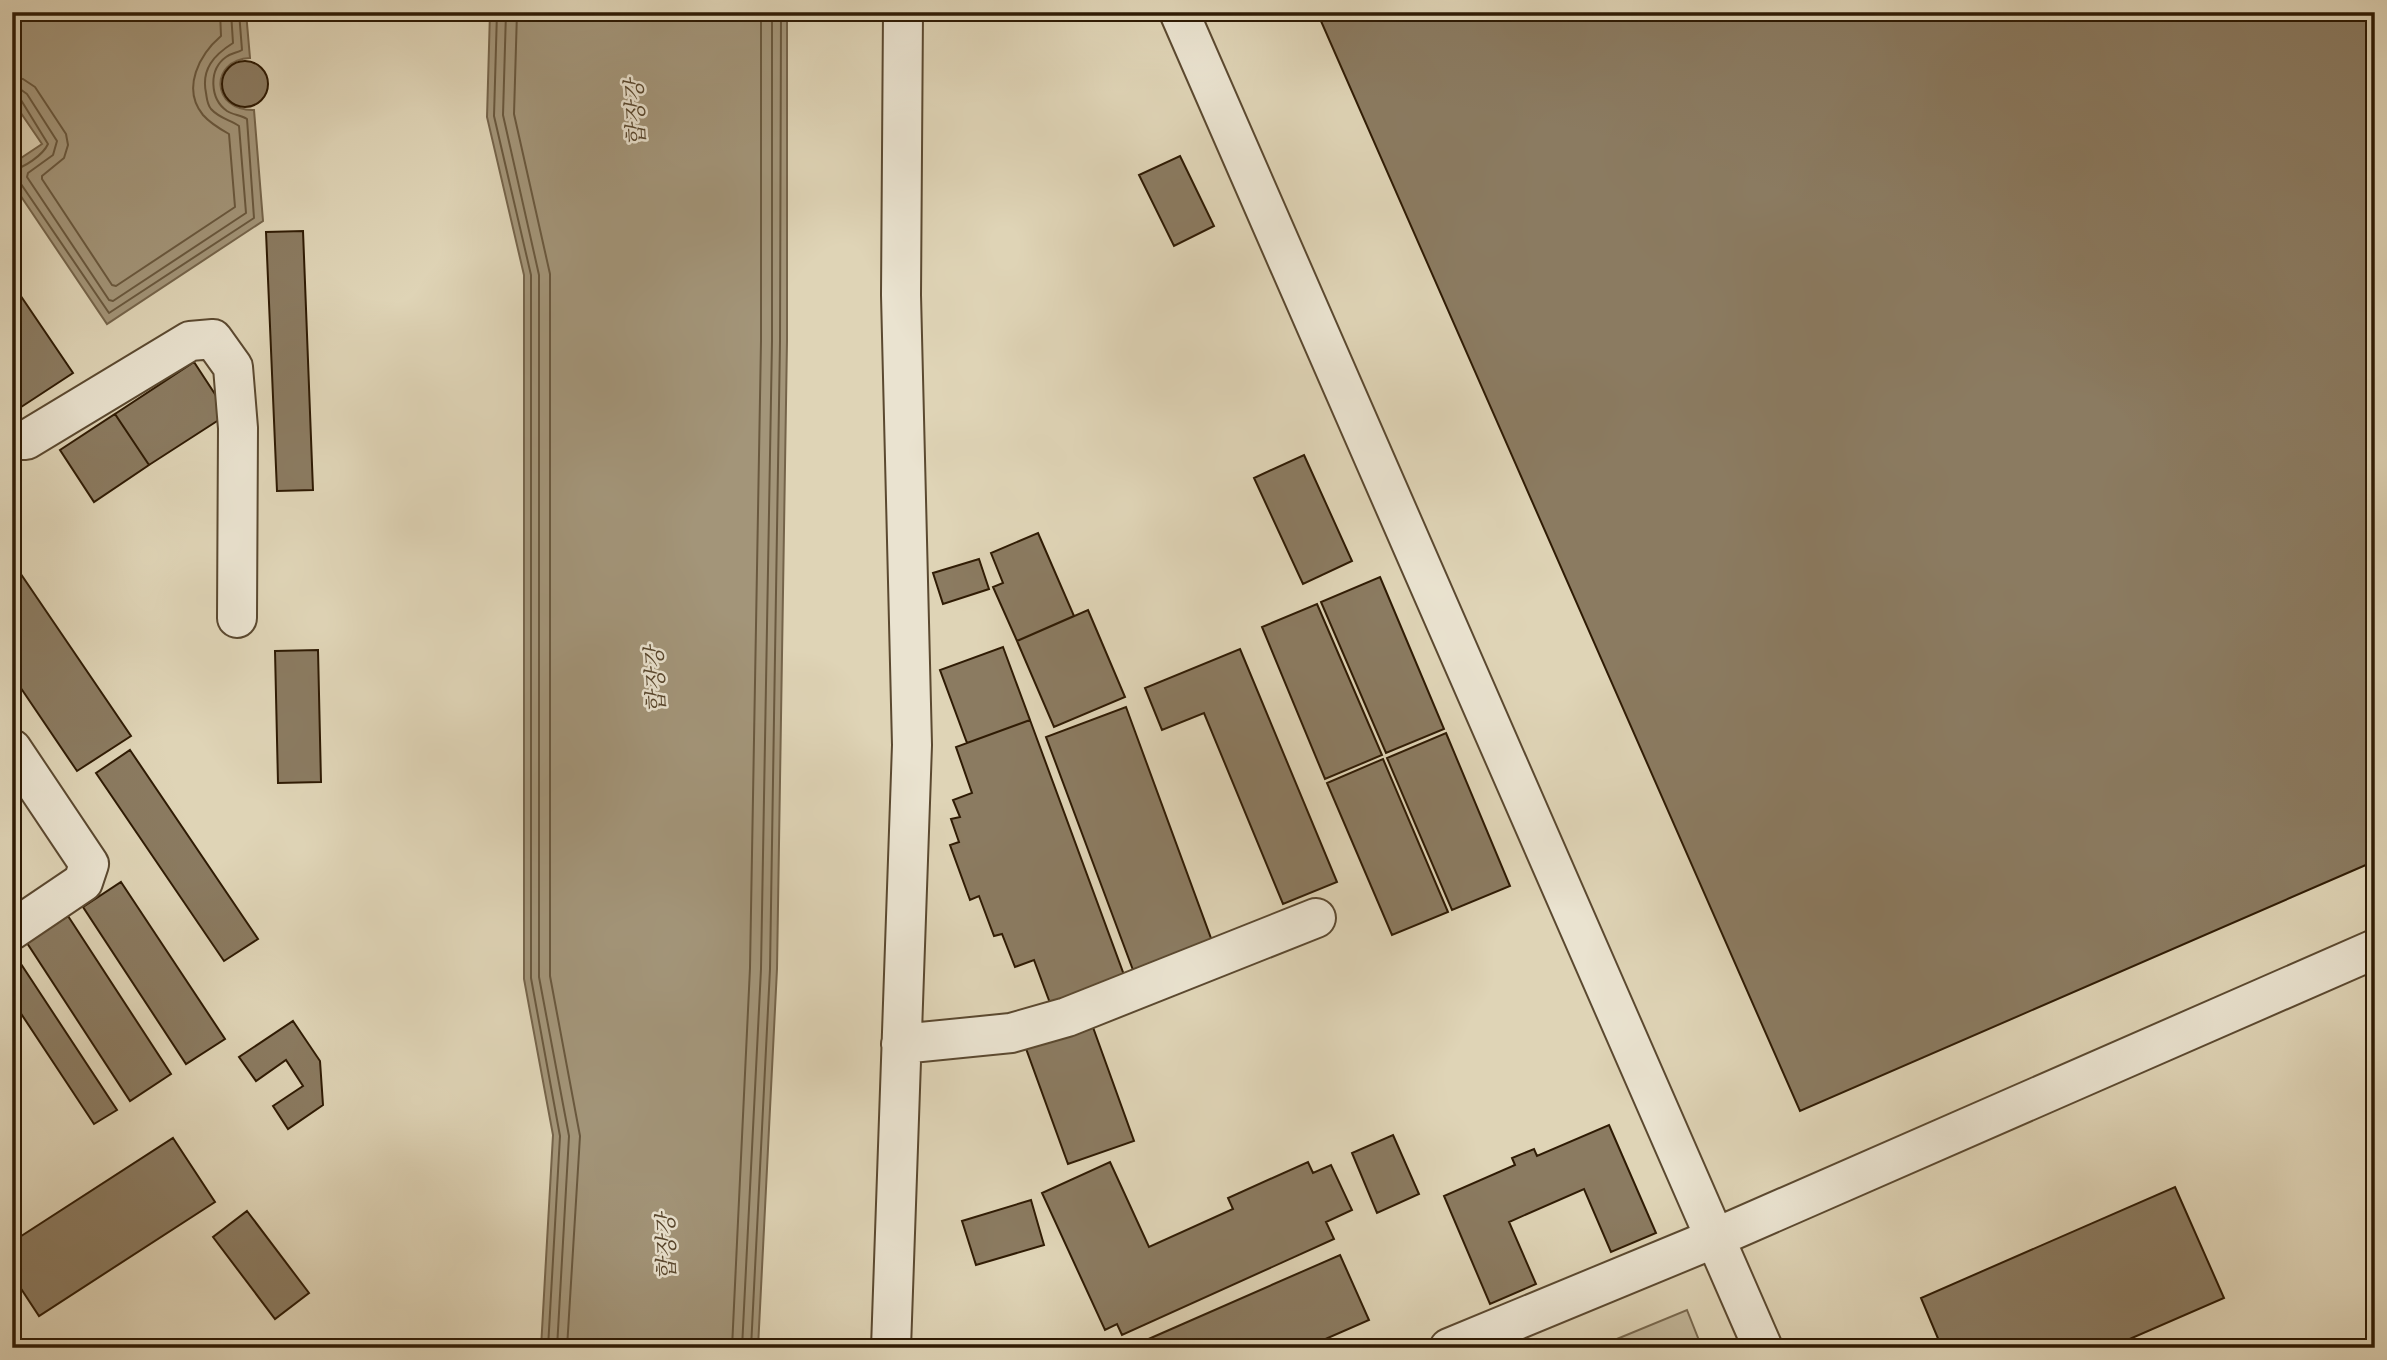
<svg xmlns="http://www.w3.org/2000/svg" width="2387" height="1360" font-family="'IM FELL French Canon','Noto Serif KR',serif">
  <style>
    .green { fill: #c1b598; stroke: #78684e; stroke-width: 2 }
    .water { fill: #a39579; stroke: #75644a; stroke-width: 2 }
    .lines { fill: none; stroke-linecap: round; stroke-linejoin: round }
    .shore { stroke: #69583e; stroke-width: 2 }
    .building { fill: #8b7b61; stroke: #2f1b04; stroke-width: 2 }
    .minor-casing { stroke: #5b4930; stroke-width: 42 }
    .minor { stroke: #eae3d0; stroke-width: 38 }
    .labels { text-anchor: middle; stroke-width: 5; stroke-linejoin: round; paint-order: stroke }
    .water-label { font-size: 23px; font-style: italic; fill: #58462d; stroke: #eae3d0 }
  </style>
  <rect width="100%" height="100%" fill="#dfd4b6"/>
  <filter id="stains"><feTurbulence type="fractalNoise" baseFrequency=".00286" numOctaves="4"/><feColorMatrix values="0 0 0 0 .2 0 0 0 0 .09 0 0 0 0 .02 0 0 0 .5 -.17"/></filter>
  <radialGradient id="worn" r=".72"><stop offset=".6" stop-color="#630" stop-opacity="0"/><stop offset="1" stop-color="#630" stop-opacity=".3"/></radialGradient>
  <path class="green" d="M 1687,1310 L 1702,1348 L 1595,1348 Z"/>
  <path class="water" d="M 12,12 L 246,12 L 250,58 C 209,60 211,111 254,110 L 263,221 L 107,324 L 12,183 L 12,164 L 42,144 L 12,100 Z
    M 490,12 L 787,12 L 787,341 L 777,969 L 758,1348 L 541,1348 L 553,1135 L 524,979 L 524,275 L 487,117 Z"/>
  <g class="lines">
    <path class="shore" d="M 497,12 L 494,116 L 531,275 L 531,978 L 560,1136 L 548,1348
      M 506,12 L 503,115 L 539,275 L 539,977 L 569,1136 L 557,1348
      M 517,12 L 514,114 L 550,274 L 550,976 L 580,1136 L 567,1348
      M 12,78 L 23,79 L 35,87 L 66,134 L 68,145 L 64,158 L 42,176 L 42,179 L 112,285 L 116,286 L 235,207 L 229,134 C 220,129 210,123 203,115 C 181,88 200,54 221,36 L 220,12
      M 12,88 L 20,89 L 27,94 L 57,141 L 53,155 L 28,173 L 27,177 L 109,300 L 113,301 L 246,213 L 239,126 C 230,120 219,118 211,109 C 207,104 207,99 206,93 C 201,69 214,55 233,43 L 231,12
      M 12,97 L 21,100 L 48,144 C 43,155 24,168 12,170
      M 12,180 L 21,184 L 109,313 L 254,218 L 247,119 C 241,115 233,115 227,111 C 210,99 208,70 226,57 C 231,53 237,53 242,50 L 239,12
      M 732,1348 L 750,968 L 761,341 L 761,12
      M 742,1348 L 761,969 L 772,341 L 772,12
      M 751,1348 L 770,969 L 780,341 L 781,12"/>
  </g>
  <path class="building" d="M 1317,12 L 2375,12 L 2375,861 L 1800,1111 Z
    M222 84a23 23 0 1 1 46 0a23 23 0 1 1-46 0Z
    M 1180,156 L 1214,226 L 1174,246 L 1139,175 Z
    M 303,231 L 313,490 L 277,491 L 266,232 Z
    M 12,283 L 73,373 L 12,413 Z
    M 194,362 L 228,414 L 149,465 L 115,414 Z
    M 115,414 L 149,465 L 94,502 L 60,450 Z
    M 1304,455 L 1352,561 L 1303,584 L 1254,478 Z
    M 1038,533 L 1074,616 L 1017,641 L 993,587 L 1003,583 L 991,553 Z
    M 979,559 L 989,589 L 943,604 L 933,573 Z
    M 12,561 L 131,736 L 77,771 L 12,675 Z
    M 1380,577 L 1444,729 L 1386,753 L 1321,602 Z
    M 1317,604 L 1382,755 L 1325,779 L 1262,627 Z
    M 1088,610 L 1125,697 L 1054,727 L 1017,641 Z
    M 1003,647 L 1030,720 L 967,743 L 940,670 Z
    M 1240,649 L 1337,882 L 1283,904 L 1204,713 L 1162,730 L 1145,688 Z
    M 318,650 L 321,782 L 278,783 L 275,651 Z
    M 1126,707 L 1212,941 L 1133,970 L 1046,737 Z
    M 1030,720 L 1124,975 L 1050,1003 L 1034,960 L 1015,967 L 1002,934 L 994,936 L 979,896 L 970,900 L 950,845 L 959,842 L 951,819 L 960,817 L 953,800 L 972,793 L 956,747 Z
    M 1446,733 L 1510,886 L 1452,910 L 1387,758 Z
    M 130,750 L 258,939 L 224,961 L 96,773 Z
    M 1383,759 L 1448,912 L 1392,935 L 1327,783 Z
    M 121,882 L 225,1039 L 186,1064 L 83,907 Z
    M 68,916 L 171,1074 L 130,1101 L 27,943 Z
    M 21,964 L 117,1110 L 94,1124 L 12,1000 L 12,970 Z
    M 1090,1019 L 1134,1141 L 1068,1164 L 1024,1043 Z
    M 293,1021 L 320,1061 L 323,1105 L 288,1129 L 273,1106 L 303,1086 L 286,1060 L 256,1081 L 239,1057 Z
    M 1609,1125 L 1656,1233 L 1611,1252 L 1584,1189 L 1509,1222 L 1536,1284 L 1490,1304 L 1444,1196 L 1515,1165 L 1512,1158 L 1534,1149 L 1537,1156 Z
    M 1393,1135 L 1419,1194 L 1377,1213 L 1352,1153 Z
    M 173,1138 L 215,1202 L 39,1316 L 12,1275 L 12,1242 Z
    M 1110,1162 L 1149,1247 L 1233,1209 L 1228,1198 L 1308,1162 L 1313,1173 L 1331,1165 L 1352,1210 L 1326,1222 L 1334,1239 L 1122,1335 L 1117,1324 L 1105,1330 L 1042,1193 Z
    M 2175,1187 L 2224,1298 L 2109,1348 L 1942,1348 L 1921,1298 Z
    M 1031,1200 L 1044,1245 L 976,1265 L 962,1221 Z
    M 247,1211 L 309,1293 L 275,1319 L 213,1237 Z
    M 1340,1255 L 1369,1320 L 1305,1348 L 1128,1348 Z"/>
  <g class="lines">
    <defs>
      <path id="minor" d="M 1179,12 L 1763,1348
        M 12,440 L 26,440 L 190,341 L 213,339 L 233,367 L 238,428 L 237,618
        M 12,749 L 89,864 L 83,882 L 12,930
        M 901,1044 L 1011,1033 L 1067,1017 L 1316,918
        M 891,1348 L 912,745 L 901,295 L 903,12
        M 1449,1348 L 1715,1238 L 2375,949"/>
    </defs>
    <use href="#minor" class="minor-casing"/>
    <use href="#minor" class="minor"/>
  </g>
  <g class="labels">
    <g class="water-label">
      <text transform="translate(635 113) rotate(-92)" y="8">합장강</text>
      <text transform="translate(655 680) rotate(-92)" y="8">합장강</text>
      <text transform="translate(666 1247) rotate(-91)" y="8">합장강</text>
    </g>
  </g>
  <rect width="2387" height="1360" fill="none" stroke="#dfd4b6" stroke-width="42"/>
  <rect x="14" y="14" width="2359" height="1332" fill="none" stroke="#2f1b04" stroke-width="3.5"/>
  <rect x="21" y="21" width="2345" height="1318" fill="none" stroke="#2f1b04" stroke-width="2"/>
  <rect width="100%" height="100%" filter="url(#stains)"/>
  <rect width="100%" height="100%" fill="url(#worn)"/>
</svg>
